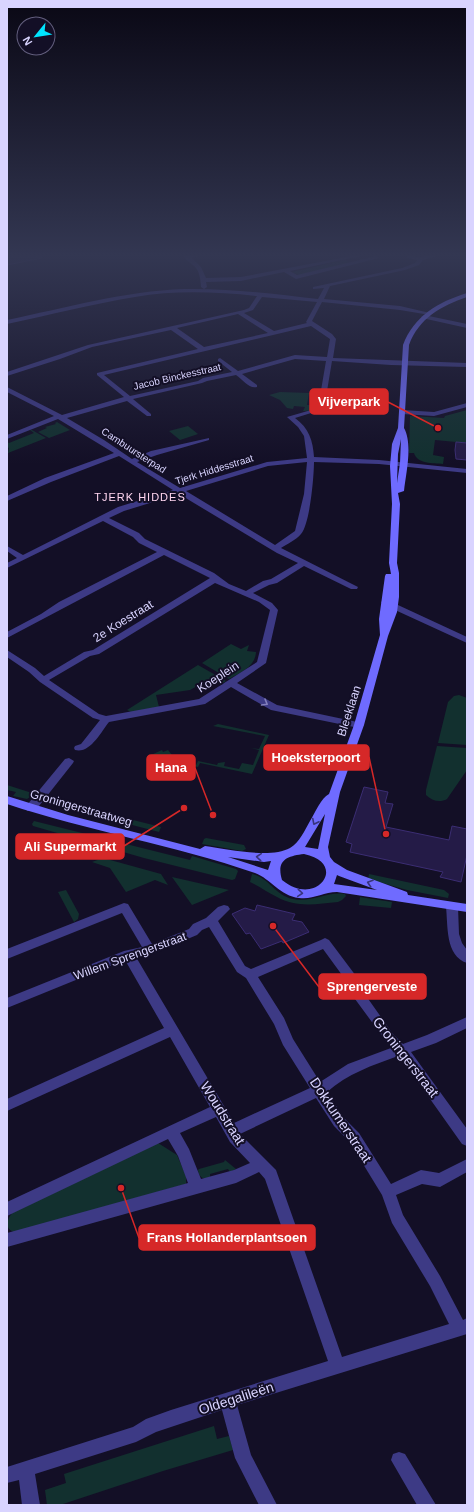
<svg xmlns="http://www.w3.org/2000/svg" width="474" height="1512" font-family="Helvetica,sans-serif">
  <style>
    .green { fill: #12302f }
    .building { fill: #241b47; stroke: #3b2d73 }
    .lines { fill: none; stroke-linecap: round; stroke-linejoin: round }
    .street { fill: #3d3a85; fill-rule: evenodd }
    .secondary { fill: #6f6bff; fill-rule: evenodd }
    .oneway { stroke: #837fbc }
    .oneway2 { stroke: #38347d }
    .labels { text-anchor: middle; stroke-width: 4; stroke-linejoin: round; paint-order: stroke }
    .far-street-label { font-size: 10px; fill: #d9d4ff; stroke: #130f26 }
    .far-neighbourhood-label { font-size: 11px; letter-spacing: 1px; fill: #ffd6f0; stroke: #130f26 }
    .street-label { font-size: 12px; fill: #d9d4ff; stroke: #130f26 }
    .near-street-label { font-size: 14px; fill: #d9d4ff; stroke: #130f26 }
    .leader { fill: none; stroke: #d62828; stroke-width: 1.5 }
    .callout-dot { fill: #d62828; stroke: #130f26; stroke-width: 1.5 }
    .callout { fill: #d62828; stroke: #d62828; stroke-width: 1.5 }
    .callout-label { font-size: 13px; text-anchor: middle; font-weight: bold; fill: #fff }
  </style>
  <rect width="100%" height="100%" fill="#130f26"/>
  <path class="green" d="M 345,260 L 349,263 L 299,275 L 292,272 Z
    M 280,392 L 309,393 L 307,405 L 316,405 C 313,410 309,411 303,411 L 305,407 L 294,406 L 293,409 L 287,408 L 280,400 L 269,395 Z
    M 467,410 L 467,443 L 435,440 L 433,455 L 444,457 L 443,464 C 433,463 417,464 414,453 L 409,453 L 410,416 L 444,418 L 445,416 Z
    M 57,422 L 70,430 L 49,438 L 38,432 L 47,428 L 45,427 L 56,424 L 55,423 Z
    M 188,426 L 198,434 L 180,440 L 169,431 Z
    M 30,430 L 32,430 L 46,438 L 8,453 L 9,448 L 7,447 L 7,442 L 9,443 L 34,433 Z
    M 231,644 L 241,649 L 249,645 L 247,651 L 256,652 C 255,667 241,672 229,679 L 202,663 Z
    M 198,665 L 226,681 L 221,685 L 210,679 L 190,690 L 156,695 L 159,707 L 131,712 L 127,710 Z
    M 459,695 L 467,698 L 467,745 L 438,743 L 448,702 L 454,696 Z
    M 218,724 L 269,735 L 252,774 L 200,763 L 198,767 L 173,762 L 151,755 L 162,750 L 163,752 L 168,750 L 176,760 L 183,757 L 182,762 L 196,765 L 198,761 L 217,765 L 218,763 L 225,762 L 224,766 L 239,769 L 242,763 L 253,765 L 259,750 L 251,748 L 259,749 L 265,736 L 213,726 Z
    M 437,746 L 467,748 L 467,770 L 447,799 C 440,803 432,801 426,795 L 426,790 Z
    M 7,785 L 32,793 L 33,795 L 27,799 L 13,796 L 16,792 L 7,790 Z
    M 69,804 L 161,827 L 159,832 L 67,808 Z
    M 34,821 L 190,860 L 192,856 L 236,869 L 238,871 L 235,879 L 232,880 L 144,858 L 33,826 L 32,824 Z
    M 206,838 L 244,845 L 246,849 L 242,851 L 202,844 L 204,839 Z
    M 103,858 L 161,874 L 168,885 L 155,880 L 126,892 L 110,868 L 92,862 Z
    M 252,874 C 270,878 274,895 293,899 C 312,903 327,891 345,894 L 346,896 L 342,900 L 338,902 C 317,904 296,908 277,897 C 267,892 259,886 250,882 Z
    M 369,874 L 444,890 L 449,894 L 448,898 L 407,890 L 368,879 Z
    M 172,877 L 229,890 L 192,905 Z
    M 66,890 L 79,914 L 78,919 L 74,922 L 58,892 Z
    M 360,897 L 392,902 L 391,908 L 359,905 Z
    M 158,1143 L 177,1155 L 186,1176 L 186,1184 L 14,1232 C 4,1228 7,1220 12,1213 Z
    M 225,1160 L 236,1169 L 230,1172 L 228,1169 L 210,1174 L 210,1179 C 203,1179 199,1178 198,1170 L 199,1169 L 224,1162 Z
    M 214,1426 L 217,1439 L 229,1436 L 233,1450 L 163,1471 L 60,1505 L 47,1505 L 45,1490 L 66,1483 L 64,1474 Z"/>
  <path class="building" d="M 7,252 L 41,252 L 42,258 L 7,265 Z
    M 456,442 L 467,443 L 467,460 L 456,459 L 455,450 Z
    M 364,787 L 388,792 L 385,803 L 393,804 L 386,827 L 449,840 L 452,826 L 467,829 L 467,855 L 461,882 L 440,877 L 443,872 L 350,852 L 352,844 L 346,842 Z
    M 257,905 L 295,914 L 292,920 L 302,922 L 309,932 L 283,943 L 282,941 L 261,949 L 250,933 L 246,934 L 232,914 L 245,908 L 255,911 Z"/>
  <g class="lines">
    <path class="street" d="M 181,253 L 188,254 L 213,253 L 211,255 L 191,257 L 201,267 L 206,278 L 241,277 L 367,253 L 375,253 L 290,271 L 297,275 L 376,256 L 379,258 L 296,279 L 284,272 L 241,281 L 206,282 L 207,287 L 204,289 L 201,287 C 200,261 190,268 181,253 Z
      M 440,253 L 447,253 L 423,260 L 419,265 L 405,270 L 330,286 L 324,299 L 400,306 L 430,313 L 430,315 L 400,310 L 322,302 L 312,321 L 332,334 L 336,339 L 333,358 L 467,363 L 467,367 L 391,365 L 332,361 L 324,409 L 295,418 C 309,428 313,441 314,457 L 379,460 L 467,469 L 467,473 L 379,464 L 314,462 C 314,476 310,524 301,534 C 296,540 287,544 281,548 L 358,587 L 357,589 L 351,589 L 304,566 L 277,583 L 269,585 L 253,593 L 272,603 L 278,610 L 266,663 L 237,683 L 277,705 L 362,723 L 364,725 L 362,727 L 359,728 L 271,710 L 231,687 L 205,704 L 109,722 C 101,732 90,754 75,750 L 74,748 L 75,746 L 81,744 L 100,720 L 93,718 L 40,682 L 29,672 L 7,657 L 7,650 L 35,668 L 44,676 L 84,652 L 93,650 L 210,578 L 164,555 L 7,638 L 7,632 L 41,614 L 59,602 L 157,552 L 139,543 L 133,537 L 103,521 L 7,568 L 7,563 L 17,558 L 7,551 L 7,546 L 23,555 L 118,507 L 173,490 L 119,456 L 51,482 L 7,501 L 7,496 L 45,478 L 114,453 L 58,419 L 7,439 L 7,435 L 54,416 L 7,392 L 7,387 L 62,415 L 124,397 L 97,375 L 97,373 L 198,349 L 171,330 L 92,347 L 60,359 L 7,376 L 7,372 L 88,345 L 244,310 L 249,308 L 257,296 C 216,292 175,290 135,297 C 92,304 50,315 7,324 L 7,320 C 65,308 125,291 184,289 C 229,288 274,294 318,299 L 324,288 L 313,289 L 313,287 L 402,268 L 415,263 L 417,260 L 407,258 L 407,256 L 421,257 ZM 262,297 L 317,302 L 306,322 L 307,323 L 274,331 L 244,313 L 253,310 ZM 238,314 L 268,333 L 204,347 L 177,328 ZM 311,326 L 330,339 L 327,357 L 295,355 L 238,371 L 220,358 L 218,359 L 218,361 L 232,372 L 203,378 L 198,381 L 130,396 L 104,375 ZM 295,359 L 326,361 L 318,408 L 287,417 L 298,427 L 304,436 L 307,458 L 267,462 L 180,488 L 137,462 L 157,455 L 209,440 L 209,438 L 151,451 L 132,459 L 104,440 L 67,418 L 127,401 L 147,416 L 151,416 L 151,414 L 133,399 L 202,383 L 207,381 L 236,375 C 243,380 249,389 257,387 L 257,385 L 242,374 ZM 307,462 L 304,494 L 295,531 L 275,545 L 186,491 L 268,466 ZM 179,494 L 277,553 L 298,563 L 271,579 L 263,581 L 246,591 L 229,584 L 214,573 L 145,539 L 139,533 L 109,518 L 124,511 ZM 215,583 L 259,602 L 270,610 L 257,662 L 199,699 L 106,716 L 99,714 L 49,680 L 90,656 L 99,654 Z
      M 424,315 L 467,324 L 467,328 L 422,318 L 421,317 Z
      M 467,403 L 467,407 L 434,416 L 402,414 L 399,412 L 402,410 L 434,412 Z
      M 385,599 L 467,637 L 467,643 L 382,604 L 381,602 Z
      M 69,758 L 74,761 L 73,763 L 35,811 L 27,811 L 26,808 L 27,805 L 65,759 Z
      M 124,903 L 128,904 L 152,944 L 189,929 L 193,924 L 206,918 L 218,907 L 224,905 L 228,906 L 230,909 L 218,921 L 245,966 L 251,969 L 321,940 L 325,938 L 329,940 L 359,980 L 364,993 L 393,1034 L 403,1044 L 427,1035 L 467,1017 L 467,1028 L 436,1043 L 411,1052 L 467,1129 L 467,1146 L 462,1144 L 406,1065 L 398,1056 C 373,1065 347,1074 327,1092 L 344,1118 L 359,1133 L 391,1184 L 421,1170 L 439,1173 L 467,1159 L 467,1172 L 440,1187 L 422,1184 L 396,1195 L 403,1215 L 440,1276 L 463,1320 L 467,1318 L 467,1334 L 237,1405 L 251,1455 L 277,1505 L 259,1505 L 235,1458 L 222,1410 L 156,1432 L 136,1442 L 35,1474 L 40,1505 L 22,1505 L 19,1480 L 7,1483 L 7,1467 L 133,1427 L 146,1419 L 171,1410 L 328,1361 L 265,1179 L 259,1172 L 236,1183 L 7,1247 L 7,1233 L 188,1183 L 178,1156 L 168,1139 L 7,1216 L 7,1202 L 210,1107 L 170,1037 L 7,1111 L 7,1099 L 164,1028 L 125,960 L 7,1008 L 7,998 L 124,951 L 142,947 L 122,913 L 7,959 L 7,949 ZM 209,927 L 237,972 L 246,978 L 274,1024 L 283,1045 L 310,1088 L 234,1123 L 136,957 L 154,953 L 197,935 L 202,930 ZM 323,949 L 350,986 L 355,999 L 391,1048 L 348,1064 L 320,1082 L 293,1039 L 284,1018 L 258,977 ZM 316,1098 L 334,1126 L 349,1141 L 382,1195 L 392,1223 L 430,1286 L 449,1324 L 342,1357 L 276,1170 L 240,1134 ZM 216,1117 L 230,1142 L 250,1163 L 234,1170 L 201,1179 L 189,1149 L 180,1133 Z
      M 452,903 L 456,904 L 458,907 L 459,934 L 462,943 L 467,950 L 467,963 C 445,956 448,925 446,907 L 448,904 Z
      M 399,1452 L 405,1454 L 436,1505 L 417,1505 L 391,1460 L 393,1454 Z"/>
    <path class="secondary" d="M 467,293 L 467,297 C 441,306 419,318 409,345 L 404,428 C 413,444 406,473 404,491 L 398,493 L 400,504 L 397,563 L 399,573 L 399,597 L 397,612 L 388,636 L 364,725 L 340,792 L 328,847 L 330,857 L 334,862 L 347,870 L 407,892 L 408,895 L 467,904 L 467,912 L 337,892 C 323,892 313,900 299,898 C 280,896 271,879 255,873 C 174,845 88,831 7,804 L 7,796 L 68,815 L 200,849 L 205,846 C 228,849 270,859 290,848 C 299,843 305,830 310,821 C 315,813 321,798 329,794 L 354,725 L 380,635 L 379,619 L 385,576 L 386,574 L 391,574 L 389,563 L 392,504 L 390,466 L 392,444 L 398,428 L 403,345 C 414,316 438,302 467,293 ZM 401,439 L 400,463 L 397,483 L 398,454 ZM 325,814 L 318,849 L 305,847 ZM 304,854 C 349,863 317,909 282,880 C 276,860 287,856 304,854 ZM 228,857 L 264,862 L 271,861 L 268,870 ZM 337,875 L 339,876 L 377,890 L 334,884 Z"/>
  </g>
  <defs><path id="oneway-chevron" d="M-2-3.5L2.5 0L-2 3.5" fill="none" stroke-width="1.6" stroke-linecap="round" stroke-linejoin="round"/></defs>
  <use class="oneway" href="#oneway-chevron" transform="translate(265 703) rotate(30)"/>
  <g class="oneway2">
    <use href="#oneway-chevron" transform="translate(315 822) rotate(117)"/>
    <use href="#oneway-chevron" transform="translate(259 857) rotate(-175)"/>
    <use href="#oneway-chevron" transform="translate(370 883) rotate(-162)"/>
    <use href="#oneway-chevron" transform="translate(300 893) rotate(5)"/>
  </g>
  <linearGradient id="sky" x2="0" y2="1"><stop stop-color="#0a0815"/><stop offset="0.55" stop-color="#333752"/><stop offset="1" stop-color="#333752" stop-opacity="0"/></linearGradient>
  <rect width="474" height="464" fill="url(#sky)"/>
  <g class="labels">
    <g class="far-street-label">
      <text transform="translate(177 376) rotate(-13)" y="4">Jacob Binckesstraat</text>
      <text transform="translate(134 450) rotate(33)" y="4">Cambuursterpad</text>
      <text transform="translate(214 469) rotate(-17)" y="4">Tjerk Hiddesstraat</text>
    </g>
    <g class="far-neighbourhood-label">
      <text x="140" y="501">TJERK HIDDES</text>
    </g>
    <g class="street-label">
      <text transform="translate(123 621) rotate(-32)" y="4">2e Koestraat</text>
      <text transform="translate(218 677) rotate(-33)" y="4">Koeplein</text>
      <text transform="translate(349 711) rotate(-72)" y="4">Bleeklaan</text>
      <text transform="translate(81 808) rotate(16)" y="4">Groningerstraatweg</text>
      <text transform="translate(130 956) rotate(-20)" y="4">Willem Sprengerstraat</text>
    </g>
    <g class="near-street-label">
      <text transform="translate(406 1057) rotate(52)" y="5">Groningerstraat</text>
      <text transform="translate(223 1113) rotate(58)" y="5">Woudstraat</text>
      <text transform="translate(341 1120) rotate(56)" y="5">Dokkumerstraat</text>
      <text transform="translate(236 1398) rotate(-18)" y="5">Oldegalileën</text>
    </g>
  </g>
  <path class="leader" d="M438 428L388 402M386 834L369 757M213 815L195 768M184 808L124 846M273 926L319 987M121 1188L139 1238"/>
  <g class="callout-dot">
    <circle cx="438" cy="428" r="4"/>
    <circle cx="386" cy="834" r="4"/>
    <circle cx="213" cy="815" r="4"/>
    <circle cx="184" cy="808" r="4"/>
    <circle cx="273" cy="926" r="4"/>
    <circle cx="121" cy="1188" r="4"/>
  </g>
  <g class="callout">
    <rect x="310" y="389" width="78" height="25" rx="4"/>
    <rect x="264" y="745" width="105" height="25" rx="4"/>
    <rect x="147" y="755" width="48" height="25" rx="4"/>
    <rect x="16" y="834" width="108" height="25" rx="4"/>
    <rect x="319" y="974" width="107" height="25" rx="4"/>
    <rect x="139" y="1225" width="176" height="25" rx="4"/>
  </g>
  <g class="callout-label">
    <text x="349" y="406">Vijverpark</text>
    <text x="316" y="762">Hoeksterpoort</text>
    <text x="171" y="772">Hana</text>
    <text x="70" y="851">Ali Supermarkt</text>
    <text x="372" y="991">Sprengerveste</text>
    <text x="227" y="1242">Frans Hollanderplantsoen</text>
  </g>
  <rect width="474" height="1512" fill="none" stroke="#d9d4ff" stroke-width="16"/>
  <g transform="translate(36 36) rotate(240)"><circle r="19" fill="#130f26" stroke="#625e7d"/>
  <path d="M0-3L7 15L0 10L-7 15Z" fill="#00e5ff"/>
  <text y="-6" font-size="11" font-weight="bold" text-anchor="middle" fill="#d9d4ff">N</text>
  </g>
</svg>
